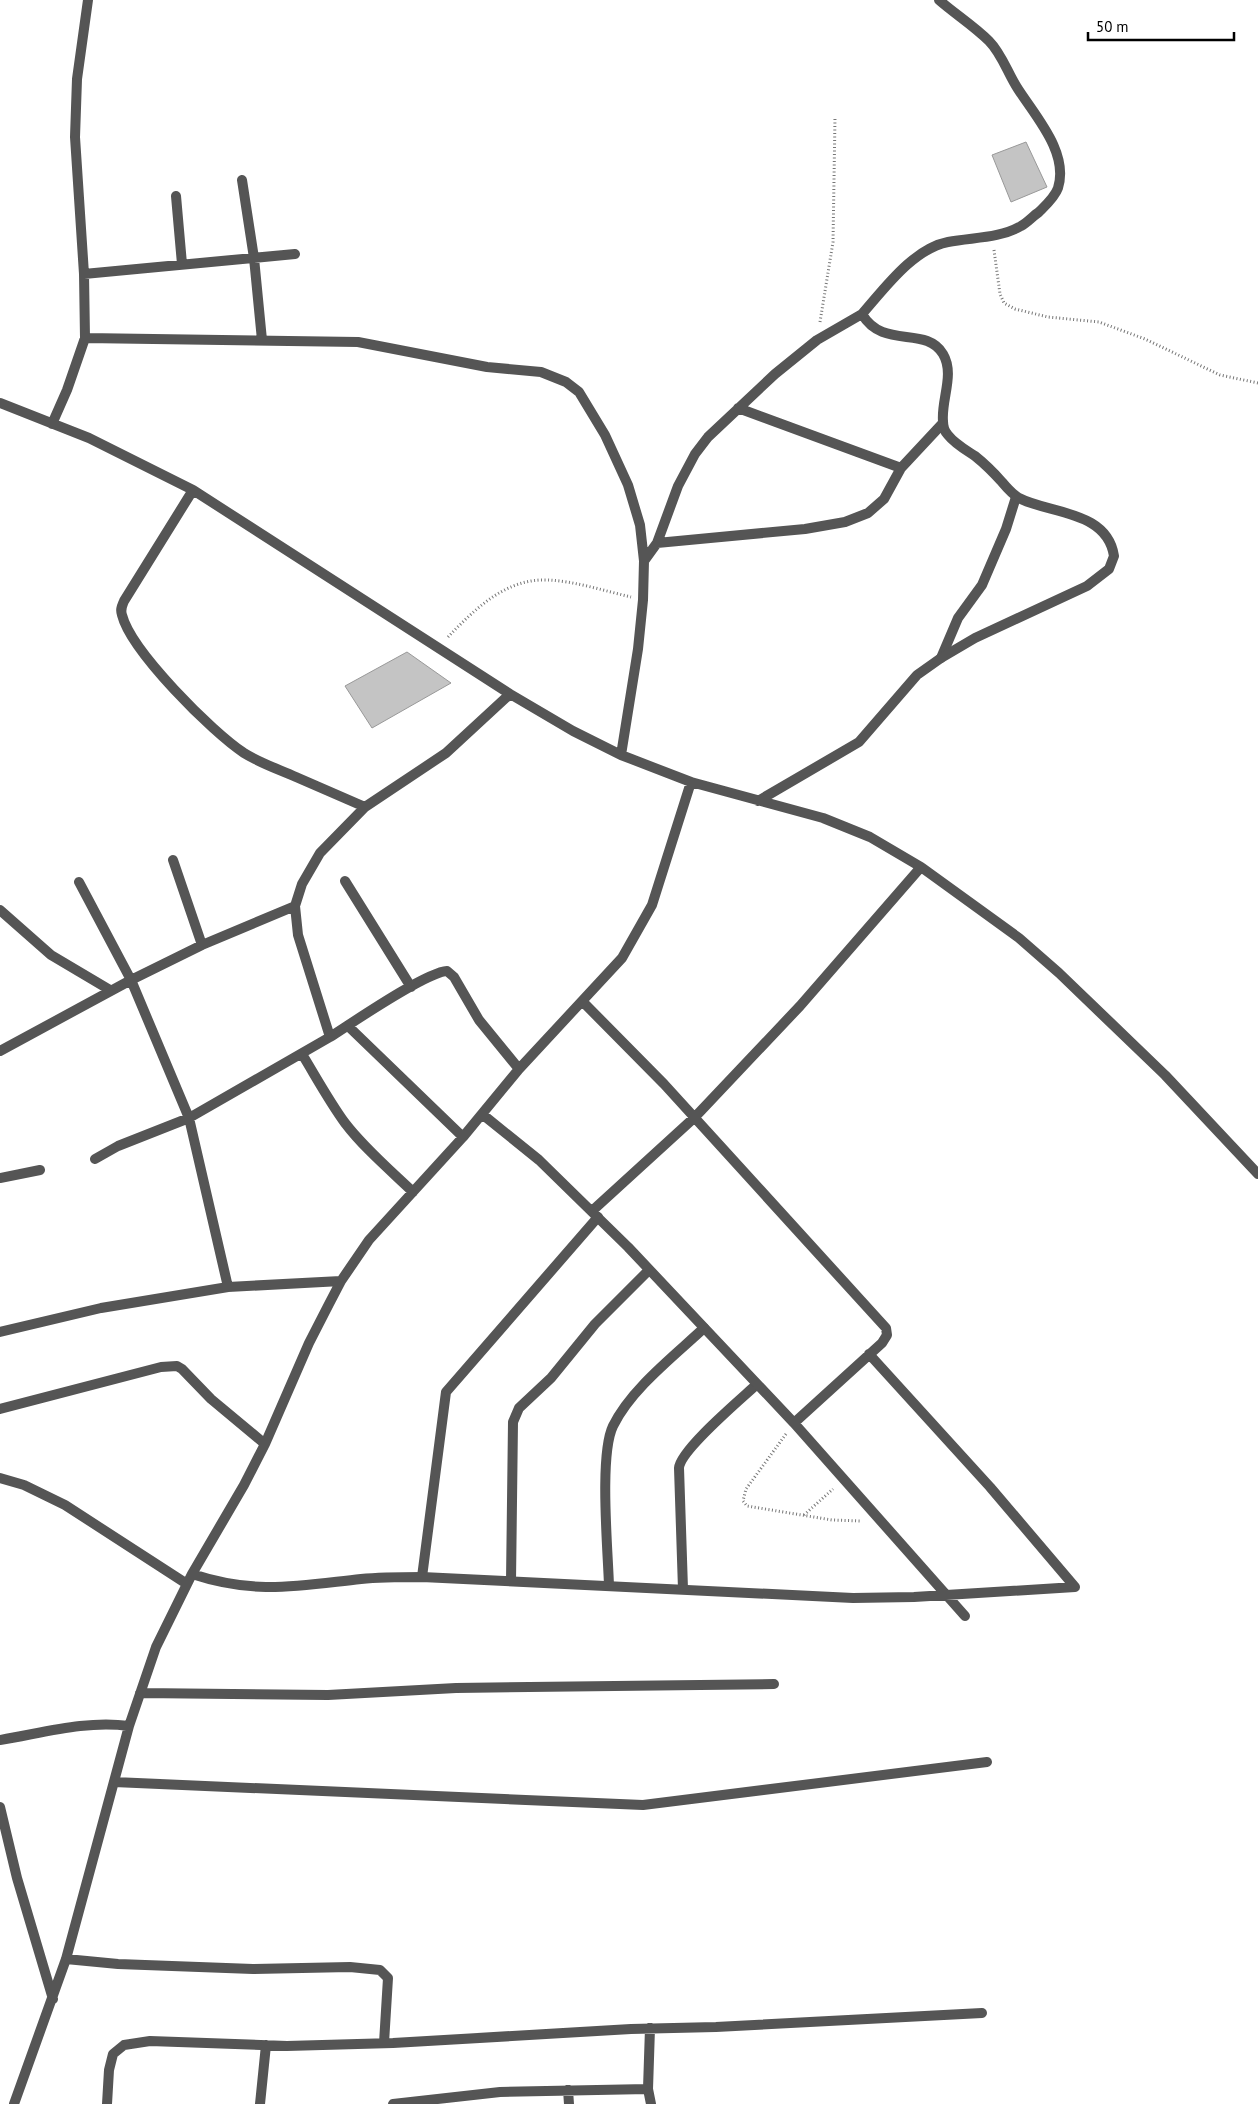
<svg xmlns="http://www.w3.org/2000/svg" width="1258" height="2104" font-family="'PT Sans',sans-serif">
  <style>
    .building { fill: #c4c4c4; stroke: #999 }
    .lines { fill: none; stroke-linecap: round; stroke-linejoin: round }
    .path { stroke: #777; stroke-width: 3; stroke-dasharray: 1 2.5; stroke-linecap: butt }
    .lane { stroke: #555; stroke-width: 10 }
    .street { stroke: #555; stroke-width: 10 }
  </style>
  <rect width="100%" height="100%" fill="#fff"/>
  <path class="building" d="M 1026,142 L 1047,187 L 1011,202 L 992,155 Z
    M 407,652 L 451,683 L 372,728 L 345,686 Z"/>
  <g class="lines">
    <path class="path" d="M 994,250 L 1000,294 L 1004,303 L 1015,309 L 1048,317 L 1099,322 L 1145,339 L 1220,375 L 1258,383
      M 820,322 L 833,242 L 835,117
      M 448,637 C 475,609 506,578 548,580 C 574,581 605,591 631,597
      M 786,1434 L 746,1489 L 743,1501 L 747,1506 L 832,1520 L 860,1521
      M 804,1515 L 833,1489"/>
    <path class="lane" d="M 941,658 L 958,618 L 982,585 L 1006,529 L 1016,497
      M 422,1577 L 446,1392 L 598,1217
      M 511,1581 L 513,1422 L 519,1408 L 551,1378 L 595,1324 L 649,1270
      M 609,1586 C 608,1551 599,1455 613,1426 C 631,1389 674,1356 704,1328
      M 683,1589 L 679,1468 C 680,1450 741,1399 756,1385"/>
    <path class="street" d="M 242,180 L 254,258 L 262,340
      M 176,196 L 182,264
      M 84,274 L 295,254
      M 85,338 L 84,274 L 75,137 L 77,79 L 88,0
      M 0,403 L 89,438 L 193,490 L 510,694 L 573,731 L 621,755 L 691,782 L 652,905 L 622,958 L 519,1069 L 463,1137 L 369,1240 L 341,1281 L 329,1304 L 309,1343 L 265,1444 L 244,1485 L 192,1574 L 156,1647 L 129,1726 L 66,1959 L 14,2104
      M 738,408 L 901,468
      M 52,424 L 67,390 L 85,338 L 358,342 L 487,367 L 541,372 L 566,382 L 579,392 L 605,435 L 628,485 L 640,525 L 644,561 L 643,600 L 638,649 L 621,755
      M 193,490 L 124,601 C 122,606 120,609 122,615 C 131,651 212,732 244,753 C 260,763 278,769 296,777 C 319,787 342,797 365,807 L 446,753 L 510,694
      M 657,543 L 805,529 L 845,522 L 868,513 L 884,499 L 901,468 L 943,423
      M 644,561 L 657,543 L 678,486 L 695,454 L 708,437 L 775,374 L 817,340 L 862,314
      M 691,782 L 823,818 L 870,837 L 921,867 L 1019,938 L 1059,973 L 1165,1075 L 1258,1174
      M 758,801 L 859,742 L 917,675 L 941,658 L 975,638 L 1087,586 L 1109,569 L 1114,556 C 1107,510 1049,514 1019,498 C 1012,494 1007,488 1002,482 C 994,473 985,464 975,456 C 966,450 955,444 948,435 C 945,432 943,426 943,421 C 941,400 955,374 943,354 C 926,325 883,350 862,314 C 885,288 913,249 948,242 C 973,237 998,239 1021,226 C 1027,223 1033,216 1039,212 C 1045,206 1055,197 1058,188 C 1069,153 1036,117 1018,89 C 1008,74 1002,54 989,41 C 974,26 955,14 939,0
      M 173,860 L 202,945
      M 345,881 L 411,987
      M 79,882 L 131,980 L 189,1118 L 228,1287
      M 0,910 L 51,955 L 110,990
      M 583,1002 L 664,1084 L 886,1328 L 887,1335 L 882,1343 L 794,1423
      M 348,1026 L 463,1137
      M 330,1037 C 352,1023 426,972 447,971 L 454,977 L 479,1020 L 519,1069
      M 0,1051 L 131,980 L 202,945 L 295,906
      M 302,1054 C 316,1077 329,1101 345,1123 C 364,1148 390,1170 413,1192
      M 482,1114 L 539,1160 L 628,1247 L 794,1423 L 965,1616
      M 95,1159 L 118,1146 L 189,1118 L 330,1037 L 298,935 L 295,906 L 302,884 L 320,853 L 365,807
      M 0,1178 L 40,1170
      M 592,1211 L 695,1117 L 800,1006 L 921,867
      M 0,1332 L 101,1308 L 228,1287 L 341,1281
      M 869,1354 L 990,1487 L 1075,1587
      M 0,1409 L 161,1367 L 177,1366 L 182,1369 L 211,1399 L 265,1444
      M 0,1478 L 24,1485 L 65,1505 L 187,1584
      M 192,1574 C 256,1595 296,1586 361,1579 C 381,1577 402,1577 422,1577 L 853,1598 L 914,1597 L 1075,1587
      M 140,1693 L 328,1695 L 456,1688 L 774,1684
      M 0,1740 C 43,1733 86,1720 129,1726
      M 114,1782 L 643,1805 L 987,1762
      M 0,1807 L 17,1878 L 53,1999
      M 66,1959 L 118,1964 L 253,1969 L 350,1967 L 380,1970 L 388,1978 L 384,2043
      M 650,2028 L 648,2089 L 651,2104
      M 568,2090 L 569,2104
      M 107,2104 L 109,2070 L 113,2054 L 124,2045 L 150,2041 L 287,2046 L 393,2043 L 631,2029 L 716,2027 L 982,2013
      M 260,2104 L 266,2045
      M 393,2104 L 500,2092 L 648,2089"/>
  </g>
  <path d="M1088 32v8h146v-8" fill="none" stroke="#000000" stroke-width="2.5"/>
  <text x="1096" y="32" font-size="15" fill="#000000" stroke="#ffffff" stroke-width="4" paint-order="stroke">50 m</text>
</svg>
